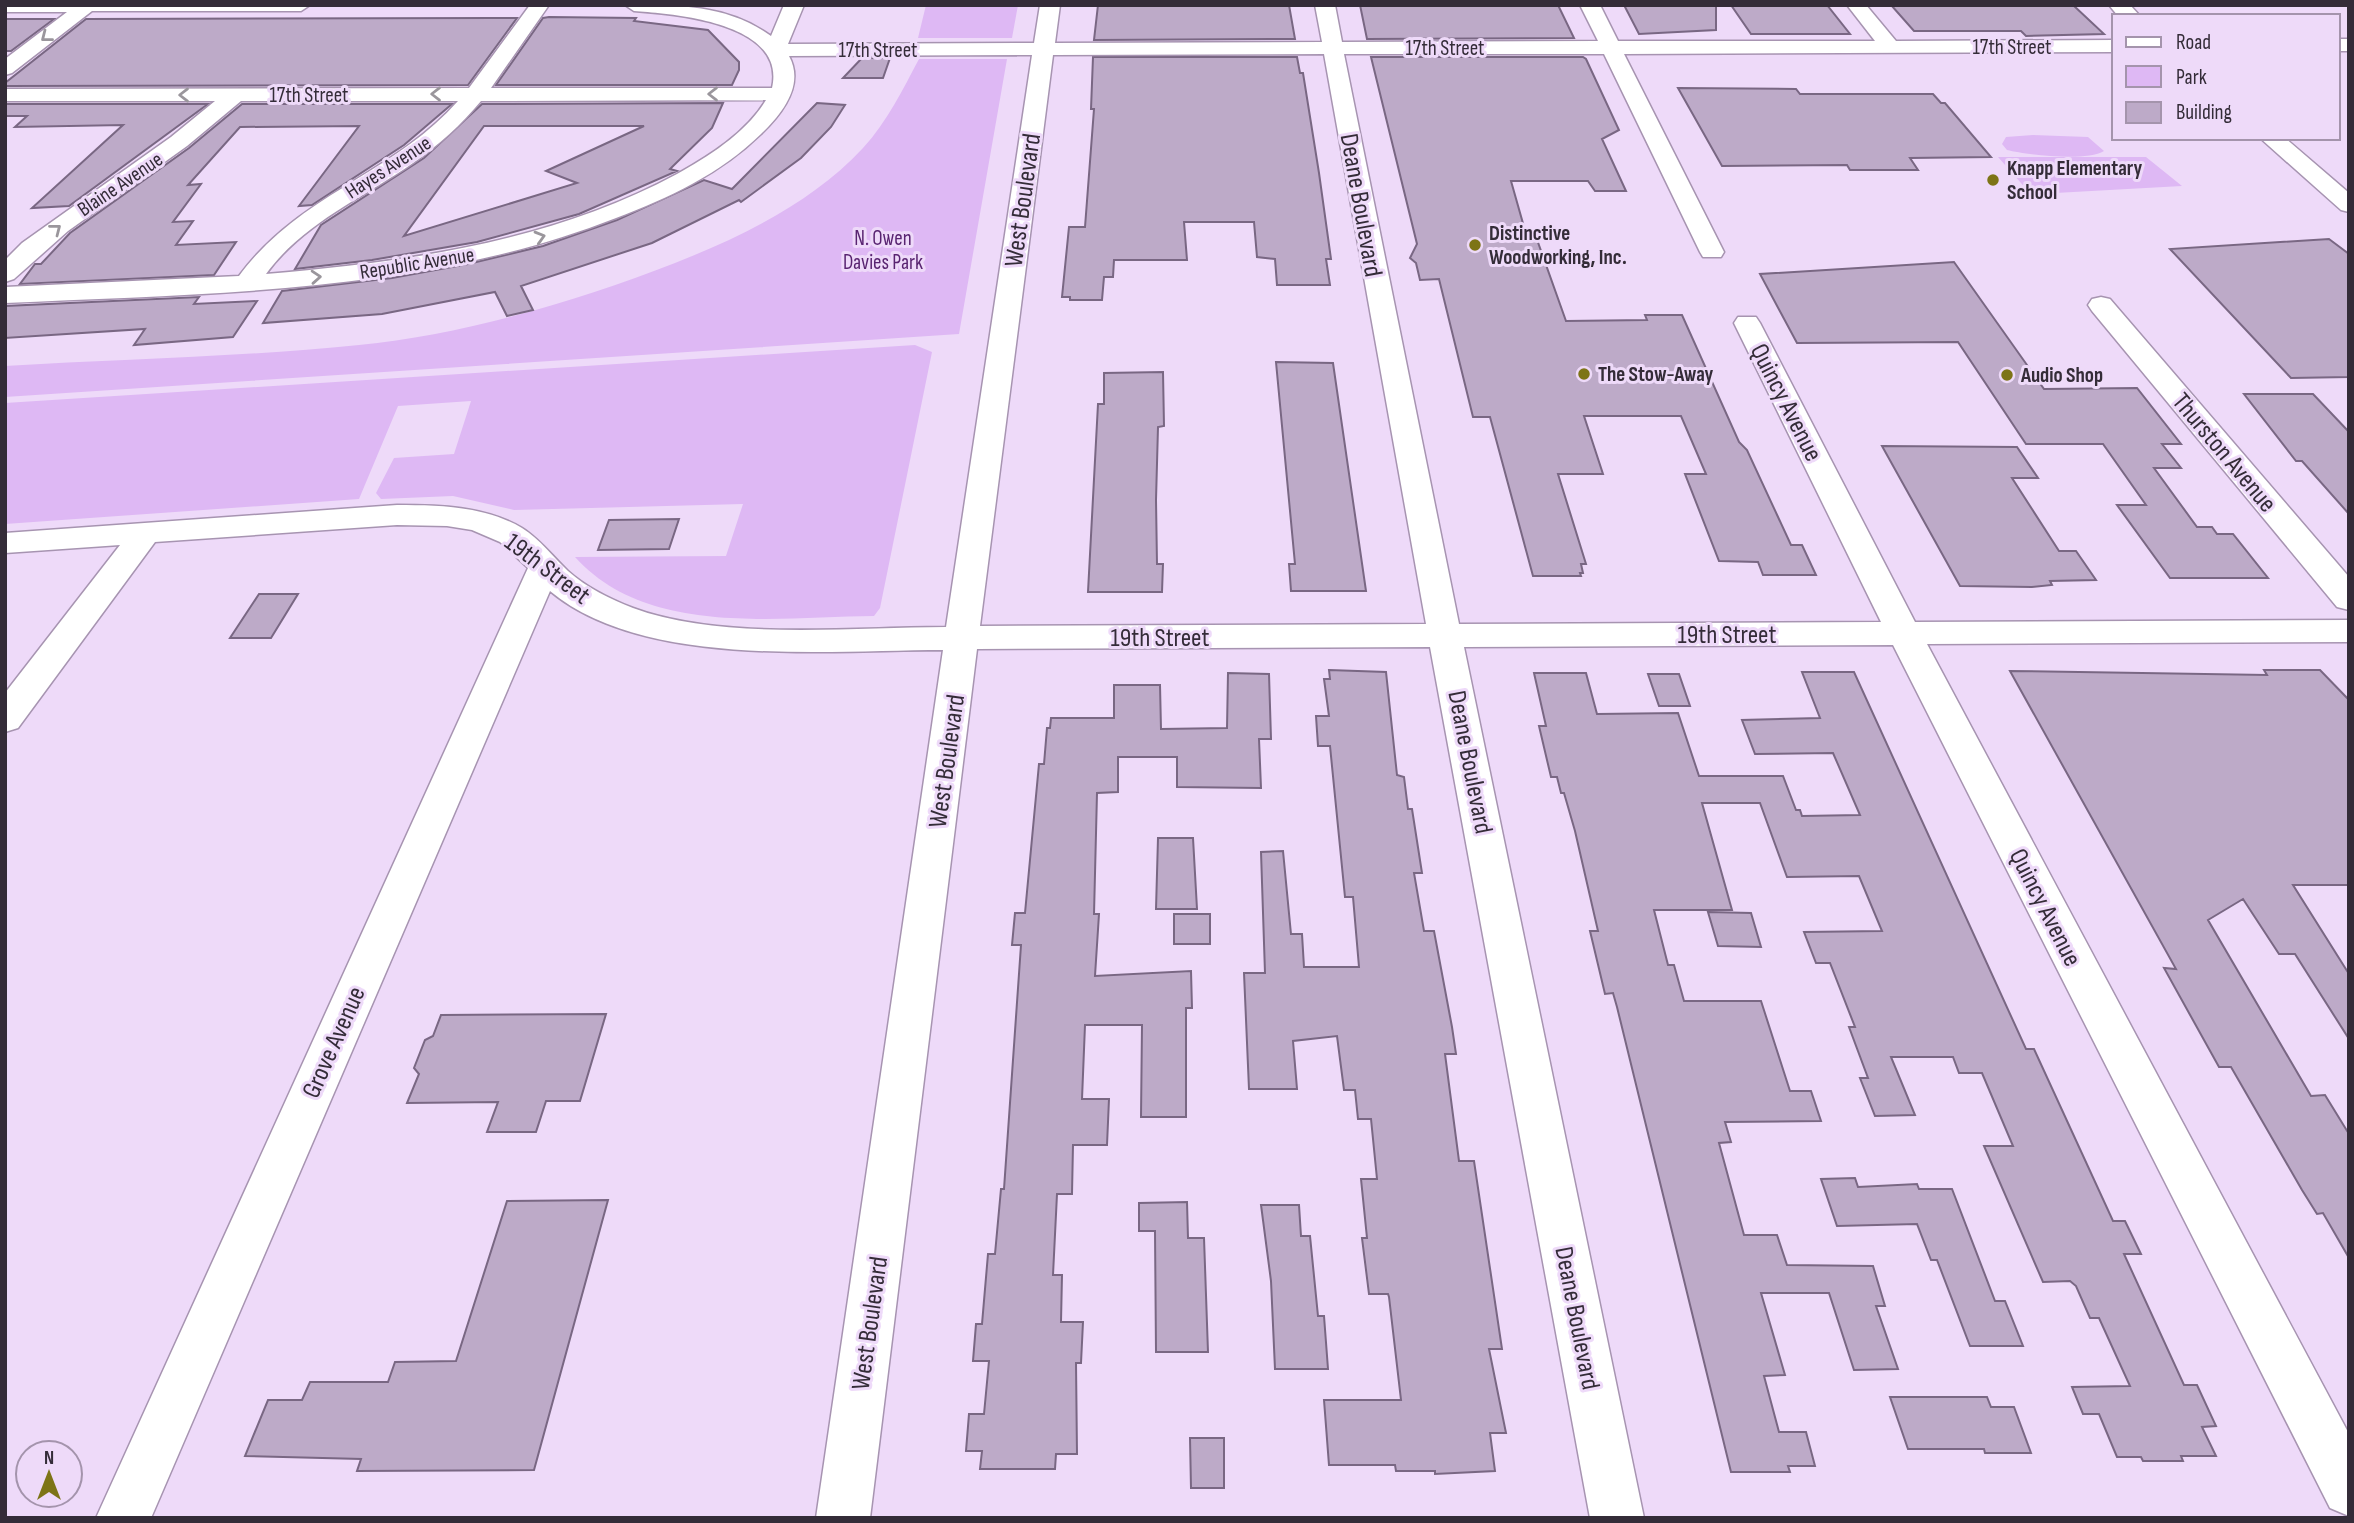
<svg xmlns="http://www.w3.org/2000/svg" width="2354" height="1523" font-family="'Sofia Sans Condensed',sans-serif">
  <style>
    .green { fill: #deb8f4 }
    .building { fill: #bdaac8; stroke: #796783; stroke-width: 2; fill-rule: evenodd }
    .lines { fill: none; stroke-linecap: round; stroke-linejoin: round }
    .minor-casing { stroke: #a794b1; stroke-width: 3 }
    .minor { fill: #fff; fill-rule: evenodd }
    .oneway { stroke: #9a969c }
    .poi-dot { fill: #7d7416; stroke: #eedaf9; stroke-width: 2.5 }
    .labels { text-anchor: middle; stroke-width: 6; stroke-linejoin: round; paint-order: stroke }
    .far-street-label { font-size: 21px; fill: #342c38; stroke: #eedaf9 }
    .far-poi-label { font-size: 21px; font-weight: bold; fill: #342c38; stroke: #eedaf9; text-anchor: start }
    .far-park-label { font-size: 21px; fill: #592471; stroke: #eedaf9 }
    .street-label { font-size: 26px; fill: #342c38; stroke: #eedaf9 }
  </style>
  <rect width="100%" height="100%" fill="#eedaf9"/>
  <path class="green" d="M 926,5 L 1018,5 L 1012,38 L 918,38 Z
    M 919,59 L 1007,59 L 959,334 L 5,397 L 5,366 C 123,359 242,357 359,345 C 463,335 578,301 675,263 C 743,236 813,202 863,148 C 887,122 903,89 919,59 Z
    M 2033,135 L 2088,137 L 2104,151 C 2086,162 2028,155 2007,150 L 2002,144 L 2006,137 Z
    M 1998,157 L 2146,157 L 2182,186 L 2037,194 L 2028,191 Z
    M 915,345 L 932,352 L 880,608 L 874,616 C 776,617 647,637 575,557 L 726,556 L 743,504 L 514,510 L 453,496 L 381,499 L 376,493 L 394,458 L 454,454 L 471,401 L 398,406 L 359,499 L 5,524 L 5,403 Z"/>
  <path class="building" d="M 1098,5 L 1289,5 L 1295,39 L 1094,40 Z
    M 1360,5 L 1558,5 L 1574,38 L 1367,39 Z
    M 1624,5 L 1716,5 L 1716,30 L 1639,34 Z
    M 1731,5 L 1827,5 L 1850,34 L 1751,34 Z
    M 1891,5 L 2073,5 L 2104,34 L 2026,36 L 2021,31 L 1914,31 Z
    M 549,17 L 636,18 L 634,21 L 708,30 L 739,62 L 739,70 L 732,85 L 496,85 L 543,18 Z
    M 497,18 L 517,18 L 468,85 L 5,86 L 5,83 L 86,19 Z
    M 5,19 L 54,19 L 11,51 L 5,51 Z
    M 1093,57 L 1297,57 L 1300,73 L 1303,73 L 1319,173 L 1331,259 L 1326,259 L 1330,285 L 1277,285 L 1275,259 L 1257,257 L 1254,222 L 1184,222 L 1187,260 L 1114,260 L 1113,277 L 1104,277 L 1102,300 L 1070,300 L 1070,297 L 1062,297 L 1069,227 L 1085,227 L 1094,109 L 1091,109 Z
    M 1371,57 L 1583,57 L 1586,59 L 1619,130 L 1602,139 L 1626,191 L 1595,191 L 1588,181 L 1511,181 L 1526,234 L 1535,234 L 1566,321 L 1647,320 L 1645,315 L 1682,315 L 1739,442 L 1747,450 L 1791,545 L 1802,545 L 1816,575 L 1763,575 L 1758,562 L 1719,561 L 1685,474 L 1706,474 L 1681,416 L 1584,416 L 1603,474 L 1558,474 L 1586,564 L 1581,564 L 1583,573 L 1580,573 L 1581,576 L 1533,576 L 1490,417 L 1473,417 L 1439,279 L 1420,280 L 1416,263 L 1410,258 L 1417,244 Z
    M 862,58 L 890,58 L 883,78 L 843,78 Z
    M 1678,88 L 1796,89 L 1800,94 L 1933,94 L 1941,103 L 1945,103 L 1991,157 L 1910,158 L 1918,170 L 1850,170 L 1847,165 L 1722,166 Z
    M 723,103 L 712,128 L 670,169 L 677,171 L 579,214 L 477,242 L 372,260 L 295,269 L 321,225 L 424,158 L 482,104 ZM 484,126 L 644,126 L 546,171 L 577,183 L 404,236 Z
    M 817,103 L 845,105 L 831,127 L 801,158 L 741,202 L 739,200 L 652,243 L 521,286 L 533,310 L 507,316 L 495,292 L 382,314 L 263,323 L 282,291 L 392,278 L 468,264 L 543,246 L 617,220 L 704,180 L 732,189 Z
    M 5,104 L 208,104 L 69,206 L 32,208 L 123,125 L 15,127 L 27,116 L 5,116 Z
    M 242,104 L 452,104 L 404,145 L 312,205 L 299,206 L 359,126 L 240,127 L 188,185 L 201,184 L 173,222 L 193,221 L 176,245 L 236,242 L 214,275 L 20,284 L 35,264 L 41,264 L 70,233 L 189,148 Z
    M 2329,239 L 2349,254 L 2349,377 L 2291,378 L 2170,249 Z
    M 1954,262 L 2044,389 L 2137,388 L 2181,444 L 2162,444 L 2181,468 L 2154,468 L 2197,527 L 2212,527 L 2217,534 L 2233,534 L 2268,578 L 2170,578 L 2117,505 L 2146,505 L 2103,444 L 2026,444 L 1958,342 L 1797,343 L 1760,274 Z
    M 199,297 L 194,304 L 257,301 L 233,337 L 134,345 L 145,329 L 5,338 L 5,306 Z
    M 1276,362 L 1333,363 L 1366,591 L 1291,591 L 1289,564 L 1295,564 Z
    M 1163,372 L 1164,426 L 1158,427 L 1156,500 L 1157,564 L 1163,564 L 1162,592 L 1088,592 L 1098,404 L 1104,404 L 1104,373 Z
    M 2244,394 L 2313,394 L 2349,432 L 2349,514 L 2302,461 L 2296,461 Z
    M 1882,446 L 2017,447 L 2038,478 L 2012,478 L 2059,551 L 2076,551 L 2096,580 L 2050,581 L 2052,585 L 2032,587 L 1960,586 Z
    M 679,519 L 669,549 L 598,550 L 609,520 Z
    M 259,594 L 298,594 L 271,638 L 230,638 Z
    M 1329,670 L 1386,672 L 1397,775 L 1404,777 L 1408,809 L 1412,809 L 1422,873 L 1414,873 L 1424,931 L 1434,931 L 1452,1027 L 1456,1054 L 1445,1054 L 1459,1161 L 1474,1161 L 1502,1349 L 1489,1349 L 1506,1433 L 1490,1433 L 1495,1471 L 1435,1474 L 1435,1471 L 1396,1471 L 1395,1465 L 1329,1465 L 1324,1400 L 1401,1400 L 1389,1297 L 1388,1294 L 1369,1294 L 1362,1238 L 1367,1238 L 1361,1179 L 1377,1179 L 1371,1119 L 1358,1119 L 1355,1090 L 1344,1090 L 1337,1036 L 1293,1041 L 1297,1089 L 1249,1089 L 1244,973 L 1265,973 L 1261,852 L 1283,851 L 1291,934 L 1302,934 L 1304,967 L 1359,967 L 1353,897 L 1345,897 L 1330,746 L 1318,746 L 1316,716 L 1329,716 L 1324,679 L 1330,679 Z
    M 2264,670 L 2320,670 L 2349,700 L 2349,885 L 2293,885 L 2349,974 L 2349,1039 L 2295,954 L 2279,954 L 2243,899 L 2208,920 L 2311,1096 L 2325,1095 L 2349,1134 L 2349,1258 L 2323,1213 L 2317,1214 L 2302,1190 L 2231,1067 L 2219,1067 L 2164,968 L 2176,969 L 2010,671 L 2267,675 Z
    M 1802,672 L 1854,672 L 2026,1049 L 2034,1049 L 2113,1221 L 2125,1221 L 2141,1254 L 2124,1254 L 2184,1385 L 2197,1385 L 2216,1426 L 2202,1427 L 2216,1456 L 2181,1456 L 2183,1461 L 2143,1461 L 2141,1457 L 2117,1457 L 2099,1414 L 2083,1414 L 2072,1387 L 2130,1386 L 2099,1318 L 2090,1318 L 2076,1286 L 2070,1281 L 2043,1282 L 1984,1146 L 2013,1146 L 1982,1073 L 1959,1073 L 1953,1057 L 1891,1057 L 1915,1115 L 1875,1116 L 1860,1078 L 1868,1078 L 1849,1027 L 1855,1027 L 1830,963 L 1816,963 L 1804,932 L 1882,931 L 1859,876 L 1787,877 L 1760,803 L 1702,803 L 1732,910 L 1654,910 L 1668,965 L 1674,965 L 1684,1001 L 1761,1001 L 1790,1091 L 1811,1091 L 1821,1121 L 1725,1122 L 1731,1142 L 1719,1143 L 1744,1235 L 1777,1235 L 1787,1265 L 1873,1266 L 1885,1306 L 1876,1306 L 1898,1369 L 1854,1370 L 1829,1293 L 1761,1293 L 1785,1375 L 1764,1376 L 1779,1432 L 1806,1432 L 1815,1466 L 1788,1466 L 1790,1472 L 1731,1472 L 1617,1007 L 1613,993 L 1605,994 L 1590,931 L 1598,931 L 1575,831 L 1564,793 L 1561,793 L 1557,777 L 1551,777 L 1539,726 L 1546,726 L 1534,673 L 1586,673 L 1597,714 L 1678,713 L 1699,776 L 1783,776 L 1796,810 L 1800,810 L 1802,816 L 1860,815 L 1833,753 L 1755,754 L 1742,720 L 1820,718 Z
    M 1228,673 L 1269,674 L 1271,739 L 1259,739 L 1261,788 L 1177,787 L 1177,757 L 1118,757 L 1118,792 L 1097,793 L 1094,914 L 1099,914 L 1095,976 L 1191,971 L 1192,1008 L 1186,1008 L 1186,1117 L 1141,1117 L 1142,1025 L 1085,1025 L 1082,1099 L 1109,1099 L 1107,1145 L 1073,1145 L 1072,1194 L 1057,1194 L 1053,1275 L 1062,1275 L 1061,1322 L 1083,1322 L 1081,1363 L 1076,1363 L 1077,1454 L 1056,1454 L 1055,1469 L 980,1469 L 982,1451 L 966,1451 L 969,1414 L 984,1414 L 989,1361 L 973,1361 L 976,1324 L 982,1324 L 988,1254 L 995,1254 L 1001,1189 L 1004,1189 L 1021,945 L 1012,945 L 1015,913 L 1025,913 L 1039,764 L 1044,764 L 1047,728 L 1050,728 L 1051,718 L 1114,718 L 1114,685 L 1160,685 L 1161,729 L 1227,728 Z
    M 1648,674 L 1679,674 L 1690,706 L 1659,706 Z
    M 1158,838 L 1193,838 L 1197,909 L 1156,909 Z
    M 1708,912 L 1751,913 L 1761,947 L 1718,946 Z
    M 1174,914 L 1210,914 L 1210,944 L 1174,944 Z
    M 606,1014 L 580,1101 L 546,1101 L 536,1132 L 487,1132 L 498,1102 L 407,1103 L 419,1074 L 414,1068 L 425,1040 L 433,1036 L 441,1015 Z
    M 1855,1178 L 1858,1187 L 1917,1184 L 1919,1189 L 1952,1189 L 1995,1301 L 2005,1301 L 2023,1346 L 1970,1346 L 1937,1260 L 1931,1260 L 1917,1224 L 1837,1226 L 1821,1179 Z
    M 608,1200 L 534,1470 L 357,1471 L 361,1459 L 245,1456 L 268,1400 L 302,1400 L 310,1382 L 388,1382 L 395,1362 L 456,1361 L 507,1201 Z
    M 1187,1202 L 1188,1238 L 1204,1238 L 1208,1352 L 1156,1352 L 1155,1231 L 1139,1231 L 1139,1203 Z
    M 1261,1205 L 1299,1205 L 1301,1236 L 1310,1236 L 1318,1316 L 1324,1316 L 1328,1369 L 1275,1369 L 1271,1281 Z
    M 1890,1397 L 1987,1397 L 1991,1407 L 2014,1407 L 2031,1453 L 1985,1453 L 1984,1449 L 1908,1449 Z
    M 1190,1438 L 1224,1438 L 1224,1488 L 1191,1488 Z"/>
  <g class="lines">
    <defs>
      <path id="minor" d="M 5,5 L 310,5 L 301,11 L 92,11 L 12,73 L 5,75 L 5,59 L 67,12 L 5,12 Z
        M 530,5 L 549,5 L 491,88 L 772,88 C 787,23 676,14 634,11 L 625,5 C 676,5 727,4 771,36 L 784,5 L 804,5 L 788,44 L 1034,43 L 1040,5 L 1060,5 L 1055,43 L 1322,42 L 1315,5 L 1335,5 L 1342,42 L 1598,41 L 1580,5 L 1600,5 L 1618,41 L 1875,41 L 1847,5 L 1866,5 L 1896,41 L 2114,40 L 2114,52 L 1624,54 L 1724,252 L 1721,257 L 1703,257 L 1700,252 L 1604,54 L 1344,54 L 1459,624 L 1881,622 L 1734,323 L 1738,317 L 1756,317 L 1760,323 L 1915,622 L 2349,620 L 2349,642 L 1927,644 L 2349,1434 L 2349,1516 L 2330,1508 L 1893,645 L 1464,647 L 1644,1518 L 1590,1518 L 1430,647 L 977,649 L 870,1518 L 816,1518 L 943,650 C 828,650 643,669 550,591 L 151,1518 L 96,1518 L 528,568 L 500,542 L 472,530 L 447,526 L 397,525 L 155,542 L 18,728 L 5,732 L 5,693 L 120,545 L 5,553 L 5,533 L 397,505 C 438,505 485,506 522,528 C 540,539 553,557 568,571 C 587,588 610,599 633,608 C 722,641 851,627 946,627 L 1032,55 L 789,56 C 805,85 782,114 761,134 C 720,174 669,198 616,218 C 422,294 210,293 5,303 L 5,287 L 239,276 C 299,194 394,174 458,101 L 241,101 L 187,146 L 68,231 L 14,279 L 5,282 L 5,260 L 22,243 L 171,137 L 215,101 L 5,101 L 5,89 L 469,88 ZM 1324,54 L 1426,624 L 980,626 L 1053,55 ZM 766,100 C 746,133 709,156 677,174 C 551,242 407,262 266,274 C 303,223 363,198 413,163 C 439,145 461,125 481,101 Z
        M 2109,5 L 2130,5 L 2140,16 L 2118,16 Z
        M 2338,39 L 2349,39 L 2349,51 L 2338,51 Z
        M 2260,138 L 2285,138 L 2349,193 L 2349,212 L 2341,210 Z
        M 2101,297 L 2110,299 L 2349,577 L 2349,610 L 2337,607 L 2092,311 L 2088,305 L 2092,299 Z"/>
    </defs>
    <use href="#minor" class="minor-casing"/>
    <use href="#minor" class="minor"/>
  </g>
  <defs><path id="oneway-chevron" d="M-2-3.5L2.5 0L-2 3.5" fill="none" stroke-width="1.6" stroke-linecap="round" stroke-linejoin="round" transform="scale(1.75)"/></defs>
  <g class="oneway">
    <use href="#oneway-chevron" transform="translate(46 37) rotate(142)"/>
    <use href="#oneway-chevron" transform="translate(436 94) rotate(180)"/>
    <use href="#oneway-chevron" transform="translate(713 94) rotate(180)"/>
    <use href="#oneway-chevron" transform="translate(184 95) rotate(180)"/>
    <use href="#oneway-chevron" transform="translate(56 229) rotate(-38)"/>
    <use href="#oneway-chevron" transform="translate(540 237) rotate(-16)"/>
    <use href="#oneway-chevron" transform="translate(316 277) rotate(-4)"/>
  </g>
  <g class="poi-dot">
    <circle cx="1993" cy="180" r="7"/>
    <circle cx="1475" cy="245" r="7"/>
    <circle cx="1584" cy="374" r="7"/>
    <circle cx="2007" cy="375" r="7"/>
  </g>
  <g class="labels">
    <g class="far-street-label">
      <text x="2012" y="54">17th Street</text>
      <text x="1445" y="55">17th Street</text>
      <text x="878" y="57">17th Street</text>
      <text x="309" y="102">17th Street</text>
      <text transform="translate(388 167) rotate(-33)" y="7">Hayes Avenue</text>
      <text transform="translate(120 184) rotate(-34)" y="7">Blaine Avenue</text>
      <text transform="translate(417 263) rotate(-9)" y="7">Republic Avenue</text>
    </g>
    <g class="far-poi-label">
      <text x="2007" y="175">Knapp Elementary<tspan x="2007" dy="24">School</tspan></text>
      <text x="1489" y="240">Distinctive<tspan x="1489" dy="24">Woodworking, Inc.</tspan></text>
      <text x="1598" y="381">The Stow-Away</text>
      <text x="2021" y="382">Audio Shop</text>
    </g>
    <g class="far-park-label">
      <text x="883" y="245">N. Owen<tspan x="883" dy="24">Davies Park</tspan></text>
    </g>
    <g class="street-label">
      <text transform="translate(1022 200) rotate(-82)" y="9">West Boulevard</text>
      <text transform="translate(1362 205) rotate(80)" y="9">Deane Boulevard</text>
      <text transform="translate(1787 402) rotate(63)" y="9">Quincy Avenue</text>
      <text transform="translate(2225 452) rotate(50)" y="9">Thurston Avenue</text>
      <text transform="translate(548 568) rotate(37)" y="9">19th Street</text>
      <text x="1727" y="643">19th Street</text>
      <text x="1160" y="646">19th Street</text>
      <text transform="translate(946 761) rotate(-82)" y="9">West Boulevard</text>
      <text transform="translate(1471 762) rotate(79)" y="9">Deane Boulevard</text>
      <text transform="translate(2046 907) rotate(63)" y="9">Quincy Avenue</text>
      <text transform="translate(333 1042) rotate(-66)" y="9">Grove Avenue</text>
      <text transform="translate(1578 1318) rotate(79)" y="9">Deane Boulevard</text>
      <text transform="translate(869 1323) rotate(-82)" y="9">West Boulevard</text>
    </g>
  </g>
  <rect width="2354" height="1523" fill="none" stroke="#342c38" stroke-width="14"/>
  <rect x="2112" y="14" width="228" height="126" fill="#eedaf9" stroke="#a494ac" stroke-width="2"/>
  <rect x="2126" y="37" width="35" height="10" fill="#ffffff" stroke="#a494ac" stroke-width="2"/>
  <text x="2176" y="49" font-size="21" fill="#342c38">Road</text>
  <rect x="2126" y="66" width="35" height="21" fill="#deb8f4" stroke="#a494ac" stroke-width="2"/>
  <text x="2176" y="84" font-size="21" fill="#342c38">Park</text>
  <rect x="2126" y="102" width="35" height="21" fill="#bdaac8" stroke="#a494ac" stroke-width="2"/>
  <text x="2176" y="119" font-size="21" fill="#342c38">Building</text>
  <g transform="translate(49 1474)"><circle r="33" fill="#eedaf9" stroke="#a494ac" stroke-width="2"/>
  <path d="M0-5L12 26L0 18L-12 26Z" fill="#7d7416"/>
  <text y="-10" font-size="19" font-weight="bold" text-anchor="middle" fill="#342c38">N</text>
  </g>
</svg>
